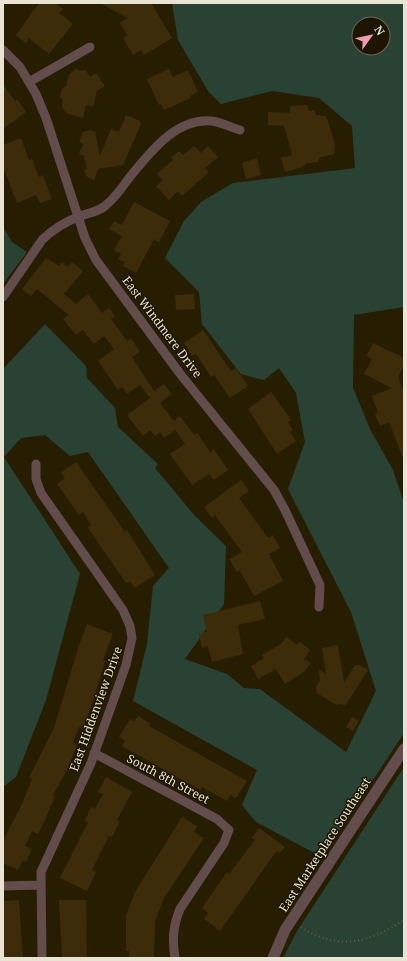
<svg xmlns="http://www.w3.org/2000/svg" width="407" height="961" font-family="'Noto Serif',serif">
  <style>
    .green { fill: #2a4233; fill-rule: evenodd }
    .building { fill: #3d2c0a }
    .lines { fill: none; stroke-linecap: round; stroke-linejoin: round }
    .path { stroke: #625a41; stroke-width: 2; stroke-dasharray: 1 3; stroke-linecap: butt }
    .minor { stroke: #624c4c; stroke-width: 9 }
    .tertiary { stroke: #624c4c; stroke-width: 11 }
    .labels { text-anchor: middle; stroke-width: 3; stroke-linejoin: round; paint-order: stroke }
    .street-label { font-size: 12px; fill: #e8e3d2; stroke: #1e1500 }
  </style>
  <rect width="100%" height="100%" fill="#271e02"/>
  <path class="green" d="M 172,3 L 404,3 L 404,307 L 354,315 L 353,388 L 370,429 L 393,470 L 404,503 L 404,733 L 322,857 L 256,822 L 242,805 L 257,770 L 133,701 L 147,644 L 153,586 L 169,568 L 88,452 L 70,456 L 45,435 L 21,438 L 4,457 L 80,574 L 46,700 L 16,777 L 3,787 L 3,369 L 45,324 L 86,366 L 87,378 L 115,408 L 118,427 L 158,464 L 155,468 L 195,516 L 226,546 L 224,604 L 185,659 L 227,674 L 244,688 L 260,689 L 346,752 L 376,691 L 351,612 L 288,489 L 305,442 L 296,393 L 279,368 L 264,380 L 241,374 L 202,324 L 199,292 L 165,258 L 184,221 L 201,202 L 233,183 L 355,168 L 352,126 L 319,98 L 272,91 L 221,104 L 208,91 L 178,40 ZM 359,24 L 383,24 L 383,48 L 359,48 Z
    M 3,227 L 12,242 L 27,252 L 3,284 Z
    M 404,767 L 404,958 L 283,958 L 297,931 Z"/>
  <path class="building" d="M 39,3 L 55,3 L 63,9 L 59,13 L 73,24 L 49,54 L 29,38 L 26,43 L 16,35 Z
    M 100,3 L 151,3 L 172,38 L 144,55 L 141,50 L 133,55 L 123,38 L 127,35 L 120,23 L 128,18 Z
    M 76,69 L 83,71 L 85,69 L 90,77 L 96,73 L 105,86 L 97,91 L 93,107 L 86,105 L 83,118 L 66,113 L 62,107 L 63,101 L 60,96 L 62,89 L 66,86 L 69,74 Z
    M 169,69 L 173,77 L 188,70 L 198,92 L 190,96 L 191,98 L 164,110 L 161,104 L 159,105 L 147,79 Z
    M 3,84 L 15,101 L 17,99 L 26,112 L 3,129 Z
    M 307,105 L 309,111 L 314,110 L 316,115 L 326,116 L 335,143 L 334,154 L 319,158 L 319,162 L 307,163 L 303,167 L 285,172 L 281,158 L 292,155 L 284,126 L 268,125 L 268,112 L 290,113 L 290,106 Z
    M 126,115 L 140,121 L 141,124 L 123,165 L 98,169 L 94,180 L 86,176 L 84,169 L 87,169 L 84,156 L 79,154 L 83,144 L 79,142 L 83,132 L 91,130 L 95,132 L 100,156 L 111,129 L 119,132 Z
    M 21,138 L 29,160 L 32,159 L 39,177 L 43,175 L 52,199 L 40,203 L 36,195 L 17,203 L 3,167 L 3,145 Z
    M 194,146 L 201,153 L 208,146 L 218,157 L 205,168 L 209,172 L 182,196 L 178,191 L 169,200 L 156,186 L 163,180 L 157,174 L 173,160 L 171,158 L 179,151 L 183,155 Z
    M 257,158 L 261,175 L 246,179 L 242,163 Z
    M 134,202 L 170,221 L 159,242 L 154,239 L 136,273 L 123,266 L 125,262 L 118,259 L 121,254 L 114,250 L 122,236 L 109,229 L 114,221 L 122,225 Z
    M 46,258 L 59,266 L 62,262 L 68,267 L 72,262 L 83,271 L 64,294 L 76,304 L 88,294 L 102,313 L 109,308 L 115,316 L 111,319 L 127,341 L 131,338 L 140,352 L 132,357 L 154,391 L 164,384 L 172,394 L 160,403 L 174,421 L 180,416 L 194,435 L 197,433 L 210,452 L 214,449 L 228,470 L 214,480 L 209,474 L 192,485 L 170,454 L 185,444 L 175,430 L 164,438 L 160,432 L 155,436 L 150,430 L 143,436 L 127,415 L 150,398 L 140,385 L 127,394 L 122,387 L 118,390 L 98,361 L 114,349 L 104,336 L 94,344 L 83,330 L 76,335 L 63,319 L 69,315 L 37,289 L 31,296 L 22,289 Z
    M 194,294 L 195,309 L 176,310 L 175,295 Z
    M 203,330 L 231,371 L 236,368 L 248,386 L 230,398 L 214,375 L 211,377 L 196,354 L 192,356 L 184,343 Z
    M 373,343 L 404,358 L 404,365 L 398,377 L 404,393 L 404,461 L 389,422 L 380,426 L 375,414 L 378,413 L 372,396 L 392,388 L 364,374 L 372,359 L 366,356 Z
    M 271,392 L 291,420 L 288,422 L 293,430 L 290,432 L 296,441 L 277,454 L 248,409 Z
    M 76,462 L 125,532 L 127,530 L 155,575 L 135,588 L 130,581 L 126,583 L 88,528 L 91,525 L 83,512 L 79,515 L 57,484 L 65,478 L 61,472 Z
    M 241,480 L 249,491 L 239,498 L 268,538 L 273,535 L 280,548 L 269,554 L 283,581 L 254,596 L 240,571 L 237,572 L 229,559 L 242,552 L 215,515 L 212,518 L 204,507 Z
    M 260,601 L 265,619 L 238,625 L 243,654 L 212,662 L 208,646 L 202,648 L 199,634 L 207,632 L 203,615 Z
    M 87,624 L 113,634 L 103,660 L 105,661 L 92,704 L 83,728 L 79,727 L 73,743 L 77,745 L 67,770 L 53,795 L 55,796 L 45,820 L 38,834 L 32,831 L 25,846 L 32,849 L 26,862 L 23,860 L 18,870 L 3,863 L 3,841 L 22,804 L 32,779 L 29,778 L 54,728 L 78,648 Z
    M 286,637 L 297,645 L 300,642 L 310,650 L 304,659 L 311,663 L 304,672 L 285,684 L 276,669 L 258,679 L 251,666 L 264,658 L 262,655 L 281,644 Z
    M 338,645 L 344,683 L 355,665 L 360,665 L 368,670 L 345,706 L 342,704 L 336,705 L 317,693 L 316,687 L 320,680 L 319,669 L 326,674 L 322,648 Z
    M 138,716 L 151,724 L 149,726 L 247,781 L 236,798 L 230,795 L 227,801 L 202,787 L 200,790 L 122,746 L 125,741 L 119,737 L 130,719 L 135,721 Z
    M 352,717 L 359,721 L 353,731 L 346,727 Z
    M 106,777 L 132,792 L 117,820 L 120,821 L 112,837 L 109,836 L 92,870 L 96,872 L 87,891 L 60,878 L 88,822 L 85,821 L 91,807 L 95,809 L 103,794 L 98,792 Z
    M 182,817 L 197,826 L 194,832 L 204,838 L 164,898 L 155,921 L 154,958 L 129,958 L 129,951 L 126,951 L 126,915 L 135,892 Z
    M 259,828 L 285,847 L 280,853 L 277,851 L 270,860 L 220,931 L 204,919 L 208,913 L 202,908 L 227,872 L 229,874 L 255,840 L 252,838 Z
    M 19,900 L 23,958 L 3,958 L 3,901 Z
    M 59,900 L 86,900 L 87,958 L 62,958 Z"/>
  <g class="lines">
    <path class="path" d="M 301,927 C 338,951 369,943 404,920"/>
    <path class="minor" d="M 3,50 L 20,67 L 36,94 L 46,118 L 85,238 L 96,260 L 181,375 L 274,490 L 285,510 L 320,585 L 319,607
      M 29,82 L 90,47
      M 3,297 L 42,240 C 53,229 65,222 80,216 C 89,213 98,212 105,206 C 115,198 122,188 129,178 C 149,154 175,118 211,121 C 221,122 230,127 240,130
      M 36,464 L 36,479 L 41,493 L 123,610 L 130,626 L 132,638 L 126,665 L 91,763 L 41,872 L 42,958
      M 94,753 L 217,819 L 229,830 L 224,843 L 180,909 C 173,926 172,940 175,958
      M 3,886 L 40,885"/>
    <path class="tertiary" d="M 273,958 L 285,930 L 404,749"/>
  </g>
  <g class="labels">
    <g class="street-label">
      <text transform="translate(162 327) rotate(53)" y="4">East Windmere Drive</text>
      <text transform="translate(96 709) rotate(-70)" y="4">East Hiddenview Drive</text>
      <text transform="translate(168 779) rotate(28)" y="4">South 8th Street</text>
      <text transform="translate(325 845) rotate(-57)" y="4">East Marketplace Southeast</text>
    </g>
  </g>
  <rect width="407" height="961" fill="none" stroke="#e8e3d2" stroke-width="8"/>
  <g transform="translate(371 36) rotate(57)"><circle r="19" fill="#1e1500" stroke="#6f6754"/>
  <path d="M0-3L7 15L0 10L-7 15Z" fill="#f19ab1"/>
  <text y="-6" font-size="11" font-weight="bold" text-anchor="middle" fill="#e8e3d2">N</text>
  </g>
</svg>
